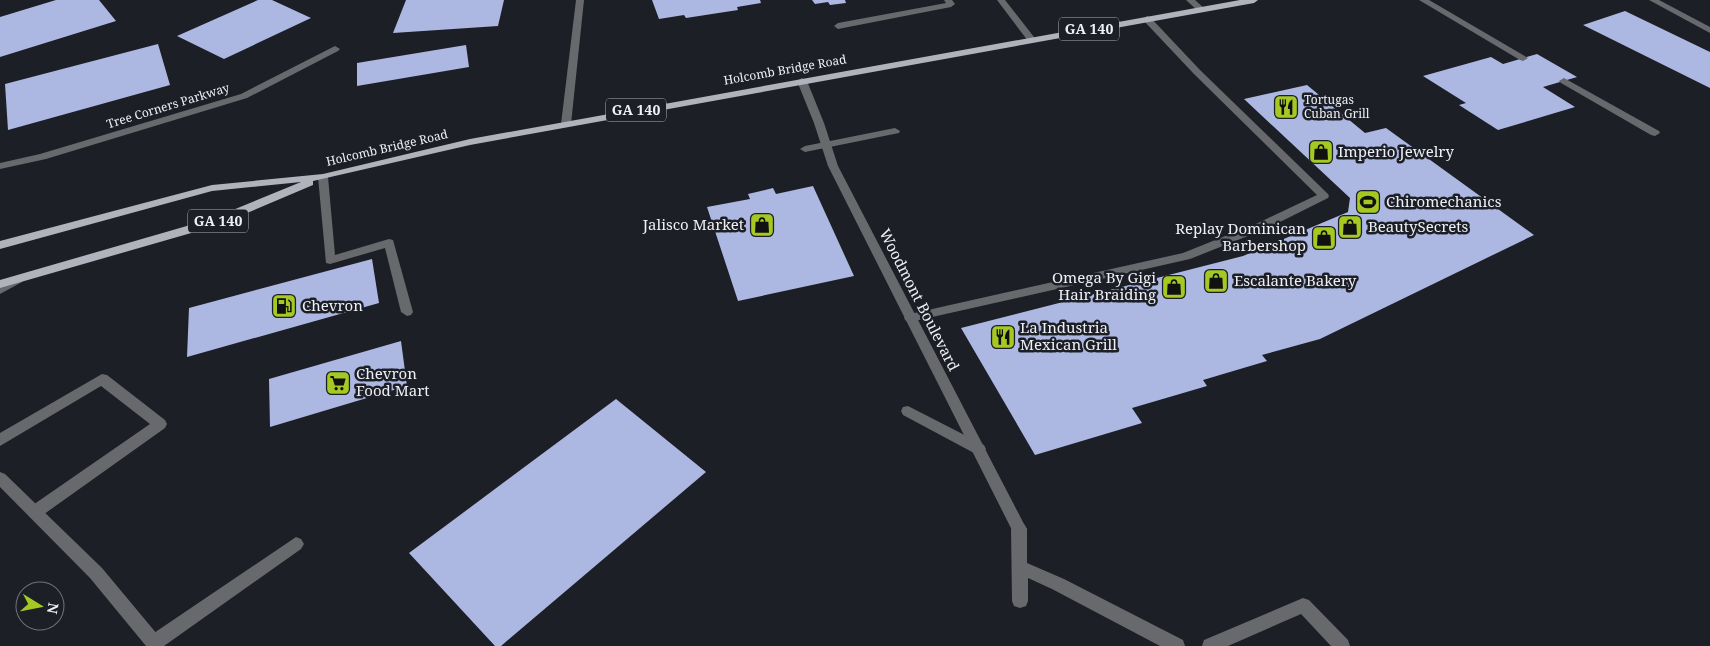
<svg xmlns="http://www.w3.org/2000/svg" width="1710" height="646" font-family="'Noto Serif',serif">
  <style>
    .building { fill: #acb8e2 }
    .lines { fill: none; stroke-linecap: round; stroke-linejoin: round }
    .service { fill: #67696d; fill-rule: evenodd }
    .minor { fill: #67696d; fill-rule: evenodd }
    .tertiary { fill: #67696d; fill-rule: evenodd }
    .primary { fill: #b0b3bc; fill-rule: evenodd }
    .labels { text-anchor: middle; stroke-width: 5; stroke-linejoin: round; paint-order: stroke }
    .far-street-label { font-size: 12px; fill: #eef0f6; stroke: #1d1f27 }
    .far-poi-label { font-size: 12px; fill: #eef0f6; stroke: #1d1f27; text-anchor: start }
    .shield { fill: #1d1f27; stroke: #afb1b8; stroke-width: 1 }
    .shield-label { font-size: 14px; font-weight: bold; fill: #eef0f6 }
    .poi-label { font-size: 15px; fill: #eef0f6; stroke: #1d1f27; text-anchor: start }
    .street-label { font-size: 15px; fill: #eef0f6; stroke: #1d1f27 }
  </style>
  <rect width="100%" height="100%" fill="#1d1f27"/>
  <path class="building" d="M 56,0 L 99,0 L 116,21 L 0,57 L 0,17 Z
    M 258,0 L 272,0 L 311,18 L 224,59 L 177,36 Z
    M 406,0 L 504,0 L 498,26 L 393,33 Z
    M 652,0 L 760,0 L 761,3 L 737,7 L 738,10 L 686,18 L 684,15 L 659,19 Z
    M 812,0 L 845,0 L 846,3 L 830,5 L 828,2 L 815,4 Z
    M 1625,11 L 1710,52 L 1710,88 L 1583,25 Z
    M 158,44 L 170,85 L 8,130 L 5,84 Z
    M 466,45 L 469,67 L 357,86 L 357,63 Z
    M 1537,54 L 1577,77 L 1543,87 L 1575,107 L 1498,130 L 1459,105 L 1466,103 L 1423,76 L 1491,57 L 1503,64 Z
    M 1307,85 L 1365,133 L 1386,128 L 1534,235 L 1320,339 L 1262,355 L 1267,361 L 1203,380 L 1207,386 L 1132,408 L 1142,423 L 1035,455 L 961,328 L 1243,256 L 1348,212 L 1350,198 L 1244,99 Z
    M 813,186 L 854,276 L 738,301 L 707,207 L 750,199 L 748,194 L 773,188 L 776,194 Z
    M 372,259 L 379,303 L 187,357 L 189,308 Z
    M 401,341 L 407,386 L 270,427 L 269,379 Z
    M 616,399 L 706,472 L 501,646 L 495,646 L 409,553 Z"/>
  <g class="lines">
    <path class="service" d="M 576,0 L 584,0 L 571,124 L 566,127 L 561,124 Z
      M 944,0 L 952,0 L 955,4 L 951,7 L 838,29 L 834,26 L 838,23 L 946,3 Z
      M 1186,0 L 1195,0 L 1205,9 L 1198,11 Z
      M 1419,0 L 1429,0 L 1528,58 L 1523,61 L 1520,60 Z
      M 1147,16 L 1150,17 L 1200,70 L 1328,194 L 1329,196 L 1328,198 L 1268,228 L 1190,259 L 910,322 L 906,321 L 904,318 L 906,315 L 910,314 L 1183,253 L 1260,222 L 1317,195 L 1194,74 L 1144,21 L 1143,19 Z
      M 1564,78 L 1659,131 L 1660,133 L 1655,136 L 1651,135 L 1561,83 L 1559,81 Z
      M 895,128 L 900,131 L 899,133 L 805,152 L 800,149 L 805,146 Z
      M 323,174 L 328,177 L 335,255 L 389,239 L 393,240 L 413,312 L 411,315 L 407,316 L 401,312 L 385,248 L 330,264 L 326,263 L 318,177 Z
      M 102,374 L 107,375 L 165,420 L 167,424 L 165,428 L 40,517 L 35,518 L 30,517 L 28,512 L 30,507 L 150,424 L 101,386 L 0,446 L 0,433 Z
      M 908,406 L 984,445 L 986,449 L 984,453 L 979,455 L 974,453 L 903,415 L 901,411 L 903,407 Z
      M 1019,522 L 1024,524 L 1027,529 L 1027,563 L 1064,579 L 1183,640 L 1185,646 L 1160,646 L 1052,589 L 1028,578 L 1028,601 L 1026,606 L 1020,608 L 1014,606 L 1012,601 L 1011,529 L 1014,524 Z
      M 296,537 L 301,539 L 304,544 L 301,549 L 164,646 L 147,646 L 146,643 L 148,637 Z
      M 1303,598 L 1309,600 L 1348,640 L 1350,646 L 1331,646 L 1301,614 L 1228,646 L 1202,646 L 1204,640 Z"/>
    <path class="minor" d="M 997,0 L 1005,0 L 1034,37 L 1034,41 L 1028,41 Z
      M 1649,0 L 1659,0 L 1710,27 L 1710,33 Z
      M 335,46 L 340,49 L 338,51 L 247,98 L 46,159 L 0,169 L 0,163 L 40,154 L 241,94 Z
      M 802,78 L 807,81 L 824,123 L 838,166 L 1024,524 L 1027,529 L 1024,534 L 1019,536 L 1014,534 L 828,166 L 814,123 L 797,81 Z"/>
    <path class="tertiary" d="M 18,275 L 24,279 L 22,282 L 0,294 L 0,284 Z
      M 0,472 L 5,474 L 102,568 L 162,640 L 164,646 L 146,646 L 90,578 L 0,487 Z"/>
    <path class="primary" d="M 1240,0 L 1258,0 L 1254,3 L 470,145 L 313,181 L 313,185 L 219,225 L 0,288 L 0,280 L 211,219 L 301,182 L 212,191 L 0,249 L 0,241 L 212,185 L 323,174 L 470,139 Z"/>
  </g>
  <defs>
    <symbol id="restaurant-square" viewBox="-11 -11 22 22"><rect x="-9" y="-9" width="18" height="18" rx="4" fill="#a5c823" stroke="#1d1f27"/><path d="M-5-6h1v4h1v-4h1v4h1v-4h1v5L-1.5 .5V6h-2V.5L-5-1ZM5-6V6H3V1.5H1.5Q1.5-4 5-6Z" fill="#111"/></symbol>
    <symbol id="shop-square" viewBox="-11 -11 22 22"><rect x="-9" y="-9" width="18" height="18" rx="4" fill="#a5c823" stroke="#1d1f27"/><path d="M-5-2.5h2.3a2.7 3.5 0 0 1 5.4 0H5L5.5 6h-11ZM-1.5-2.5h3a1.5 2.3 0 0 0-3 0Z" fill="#111"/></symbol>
    <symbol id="stadium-square" viewBox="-11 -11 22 22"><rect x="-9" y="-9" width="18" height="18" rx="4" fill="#a5c823" stroke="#1d1f27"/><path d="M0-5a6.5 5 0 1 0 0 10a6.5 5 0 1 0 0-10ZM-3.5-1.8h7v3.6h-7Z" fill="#111"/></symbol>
    <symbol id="fuel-square" viewBox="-11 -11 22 22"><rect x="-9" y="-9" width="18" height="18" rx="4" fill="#a5c823" stroke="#1d1f27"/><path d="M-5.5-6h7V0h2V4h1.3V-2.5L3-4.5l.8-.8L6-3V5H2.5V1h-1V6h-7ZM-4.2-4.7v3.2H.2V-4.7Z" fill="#111"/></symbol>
    <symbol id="supermarket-square" viewBox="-11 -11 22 22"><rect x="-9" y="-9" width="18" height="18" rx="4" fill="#a5c823" stroke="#1d1f27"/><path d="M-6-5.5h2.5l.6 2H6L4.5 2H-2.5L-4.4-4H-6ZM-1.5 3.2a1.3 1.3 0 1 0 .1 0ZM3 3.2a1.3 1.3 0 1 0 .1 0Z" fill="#111"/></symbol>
  </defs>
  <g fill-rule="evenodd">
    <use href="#restaurant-square" x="1272" y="93" width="28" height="28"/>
    <use href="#shop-square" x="1307" y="138" width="28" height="28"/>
    <use href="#stadium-square" x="1354" y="188" width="28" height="28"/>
    <use href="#shop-square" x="748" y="211" width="28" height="28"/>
    <use href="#shop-square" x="1336" y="213" width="28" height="28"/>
    <use href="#shop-square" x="1310" y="224" width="28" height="28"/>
    <use href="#shop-square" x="1202" y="267" width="28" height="28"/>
    <use href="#shop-square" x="1160" y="273" width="28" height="28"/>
    <use href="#fuel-square" x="270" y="292" width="28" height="28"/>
    <use href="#restaurant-square" x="989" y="323" width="28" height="28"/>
    <use href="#supermarket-square" x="324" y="369" width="28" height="28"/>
  </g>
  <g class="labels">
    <g class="far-street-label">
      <text transform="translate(785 70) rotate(-10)" y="4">Holcomb Bridge Road</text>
      <text transform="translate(168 106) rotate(-17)" y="4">Tree Corners Parkway</text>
      <text transform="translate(387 148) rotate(-13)" y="4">Holcomb Bridge Road</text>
    </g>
    <g class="far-poi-label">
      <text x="1304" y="104">Tortugas<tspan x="1304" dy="14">Cuban Grill</tspan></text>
    </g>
    <g class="shield">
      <rect x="1059" y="17.5" width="60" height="23" rx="4"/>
      <rect x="606" y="98.5" width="60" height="23" rx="4"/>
      <rect x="188" y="209.5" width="60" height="23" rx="4"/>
    </g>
    <g class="shield-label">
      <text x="1089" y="34">GA 140</text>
      <text x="636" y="115">GA 140</text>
      <text x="218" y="226">GA 140</text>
    </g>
    <g class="poi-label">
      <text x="1338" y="157">Imperio Jewelry</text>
      <text x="1386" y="207">Chiromechanics</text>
      <text x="744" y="230" text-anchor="end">Jalisco Market</text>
      <text x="1368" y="232">BeautySecrets</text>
      <text x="1306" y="234" text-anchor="end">Replay Dominican<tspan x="1306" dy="17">Barbershop</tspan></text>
      <text x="1156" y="283" text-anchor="end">Omega By Gigi<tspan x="1156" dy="17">Hair Braiding</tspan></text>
      <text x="1234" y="286">Escalante Bakery</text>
      <text x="302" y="311">Chevron</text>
      <text x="1020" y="333">La Industria<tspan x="1020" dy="17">Mexican Grill</tspan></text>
      <text x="356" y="379">Chevron<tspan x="356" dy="17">Food Mart</tspan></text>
    </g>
    <g class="street-label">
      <text transform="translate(919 300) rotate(63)" y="5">Woodmont Boulevard</text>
    </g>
  </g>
  <g transform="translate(40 606) rotate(100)"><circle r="24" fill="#1d1f27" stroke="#71737a"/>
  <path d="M0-4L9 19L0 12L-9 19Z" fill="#a5c823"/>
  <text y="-8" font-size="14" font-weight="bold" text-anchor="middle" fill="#eef0f6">N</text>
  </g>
</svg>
